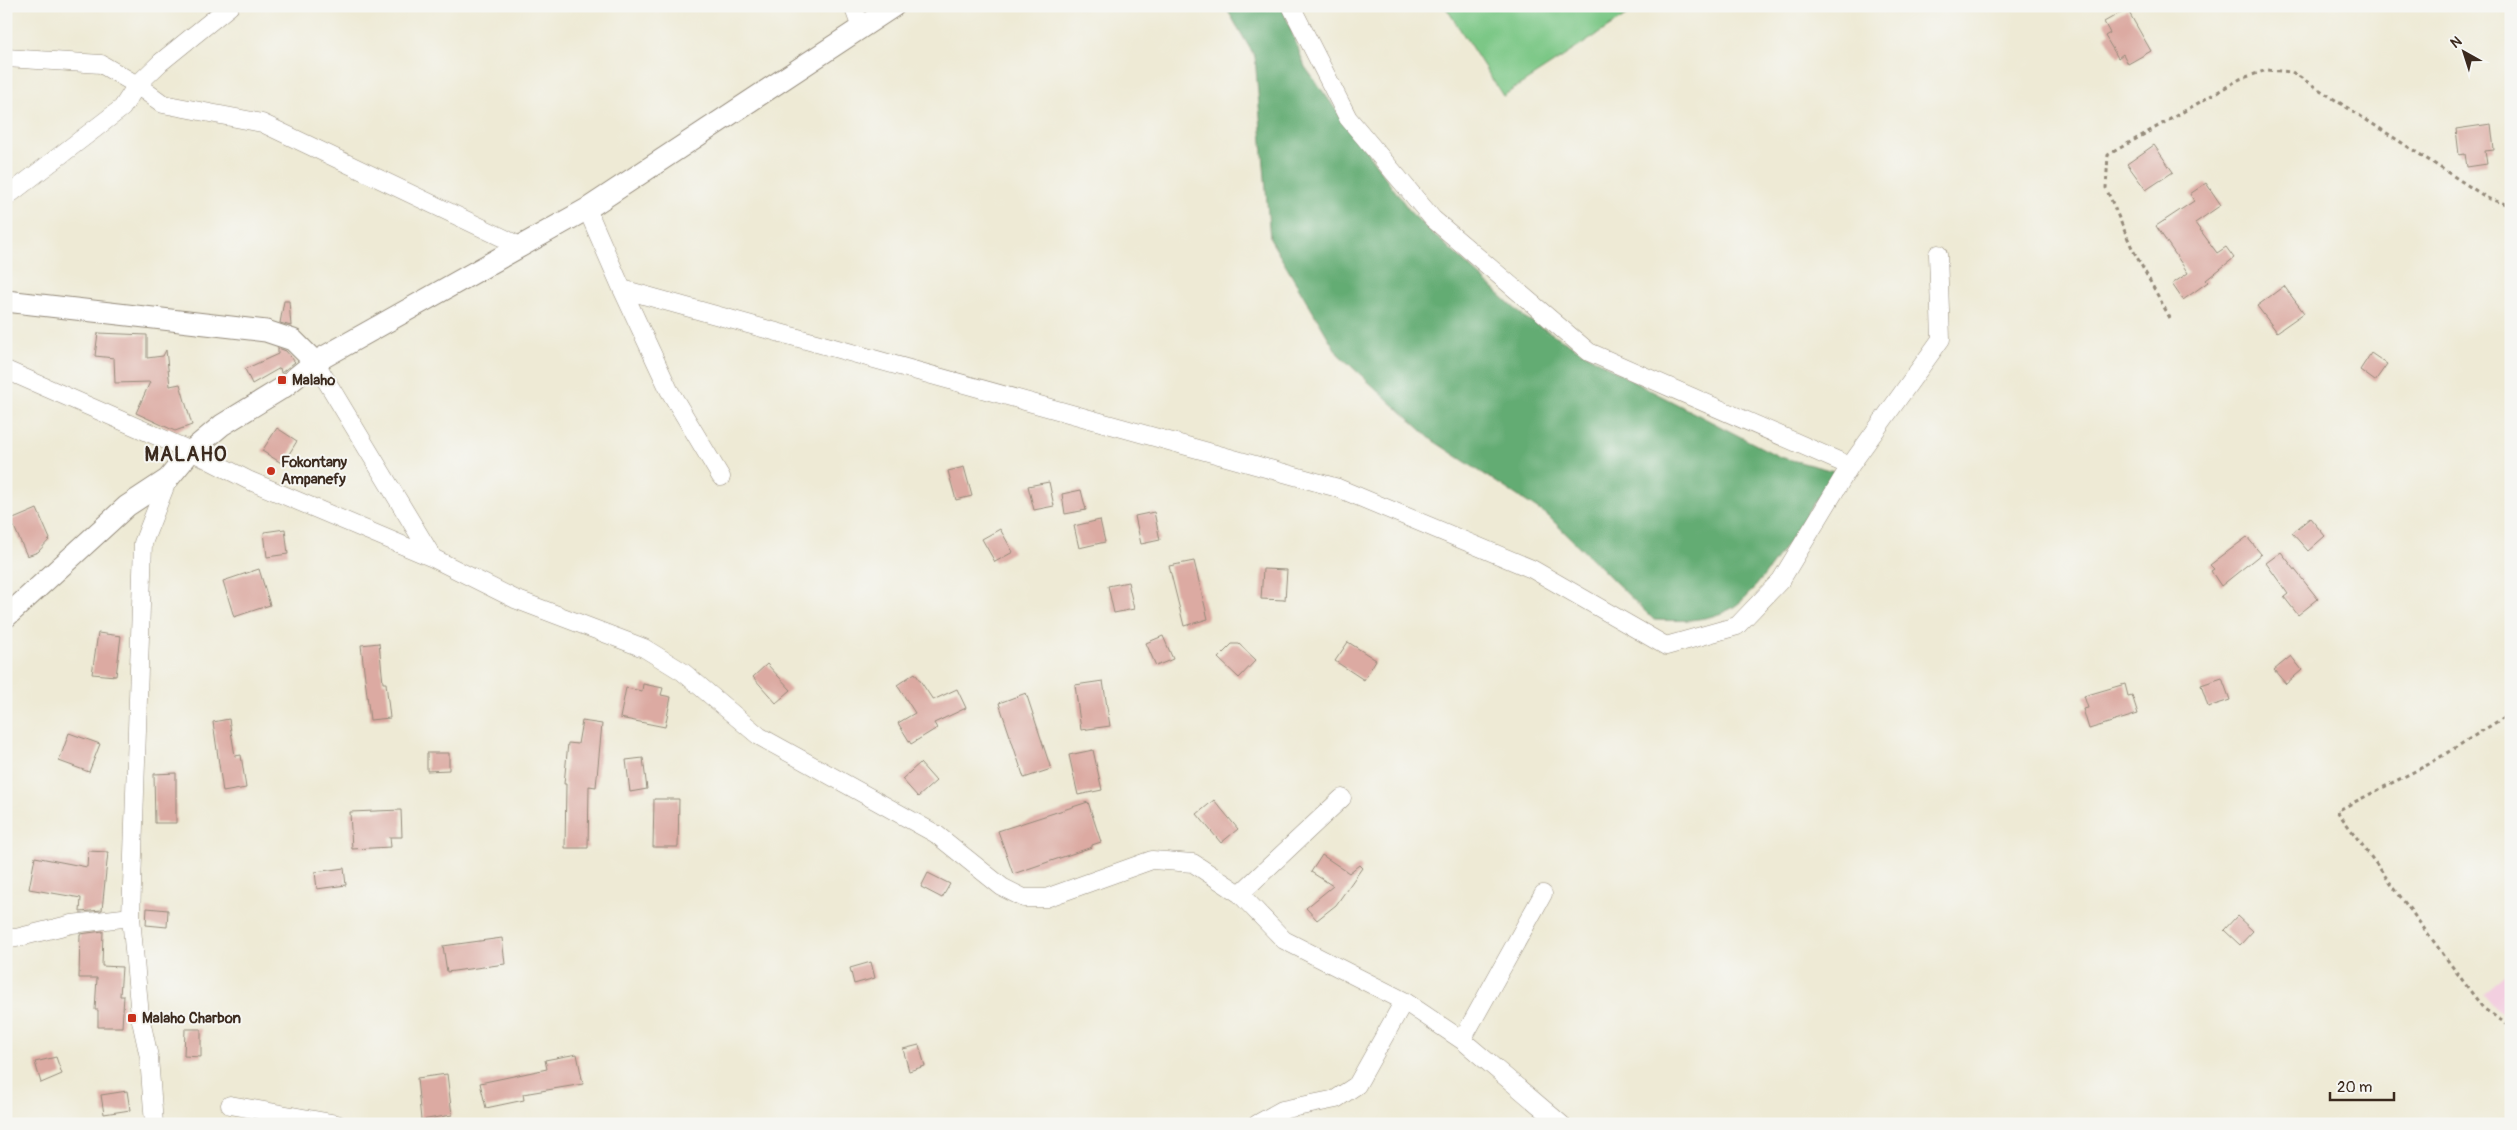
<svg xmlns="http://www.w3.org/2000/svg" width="2517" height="1130" font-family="Pangolin,sans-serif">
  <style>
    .built { fill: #f3cfe0 }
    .green { fill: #7bc786; stroke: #5b7852 }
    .forest { fill: #64ac73; stroke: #506b48 }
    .building { fill: #dcaaa2 }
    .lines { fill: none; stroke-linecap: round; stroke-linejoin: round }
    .minor-casing { stroke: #948a7a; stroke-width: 19 }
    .tertiary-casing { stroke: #948a7a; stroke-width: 23 }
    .path { stroke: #948a7a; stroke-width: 3; stroke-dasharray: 4 4; stroke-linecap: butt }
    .minor { stroke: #fff; stroke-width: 18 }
    .tertiary { stroke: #fff; stroke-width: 21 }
    .poi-dot { fill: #c8321e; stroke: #f6f6f2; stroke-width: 2 }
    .labels { text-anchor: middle; stroke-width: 4; stroke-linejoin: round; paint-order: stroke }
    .poi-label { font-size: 15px; font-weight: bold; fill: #3b2a1e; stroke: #f6f6f2; text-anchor: start }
    .district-label { font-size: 20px; font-weight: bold; letter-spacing: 1px; fill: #3b2a1e; stroke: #f6f6f2 }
  </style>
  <rect width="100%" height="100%" fill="#f6f6f2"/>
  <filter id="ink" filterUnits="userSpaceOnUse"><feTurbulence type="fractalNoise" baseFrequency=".02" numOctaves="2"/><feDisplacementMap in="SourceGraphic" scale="10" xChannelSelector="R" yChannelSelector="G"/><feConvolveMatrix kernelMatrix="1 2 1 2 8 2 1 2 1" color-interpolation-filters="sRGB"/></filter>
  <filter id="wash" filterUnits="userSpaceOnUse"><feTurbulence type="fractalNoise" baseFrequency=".0096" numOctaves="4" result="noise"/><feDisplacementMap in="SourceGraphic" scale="20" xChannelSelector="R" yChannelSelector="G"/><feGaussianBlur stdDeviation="1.12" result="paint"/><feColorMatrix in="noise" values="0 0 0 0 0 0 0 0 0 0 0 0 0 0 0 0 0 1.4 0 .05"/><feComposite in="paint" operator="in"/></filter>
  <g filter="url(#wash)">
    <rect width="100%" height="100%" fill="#eeead5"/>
    <path class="built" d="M 2511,969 L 2511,1018 L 2496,1008 L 2483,993 Z"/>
    <path class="green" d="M 1445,6 L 1641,6 L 1503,96 Z"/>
    <path class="forest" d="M 1225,6 L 1282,6 L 1305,67 L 1412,214 L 1524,317 L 1632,381 L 1780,457 L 1834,471 C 1813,502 1761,592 1732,608 C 1707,622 1681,621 1654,620 L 1548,516 L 1432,440 L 1338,354 L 1270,239 L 1255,57 Z"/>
    <g id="blocks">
      <path class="building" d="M 2127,9 L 2151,51 L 2128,64 L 2123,54 L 2118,58 L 2105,36 L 2110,33 L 2104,22 Z
        M 2491,124 L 2494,150 L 2485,151 L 2487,164 L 2467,167 L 2465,154 L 2459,155 L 2456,129 Z
        M 2154,145 L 2173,172 L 2146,190 L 2127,164 Z
        M 2206,183 L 2221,205 L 2195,223 L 2217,253 L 2226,247 L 2234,258 L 2206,280 L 2208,282 L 2183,300 L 2172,284 L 2188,273 L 2156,226 L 2194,201 L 2190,194 Z
        M 2284,286 L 2304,313 L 2277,332 L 2257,306 Z
        M 284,301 L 289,301 L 291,326 L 280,323 Z
        M 98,333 L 147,335 L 147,358 L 163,356 L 166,350 L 170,386 L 180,384 L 192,425 L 175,431 L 136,413 L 150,382 L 115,383 L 114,358 L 95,356 Z
        M 278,348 L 286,351 L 295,362 L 281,373 L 280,368 L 252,384 L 245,369 L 278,354 Z
        M 2371,353 L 2387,364 L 2375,381 L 2360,370 Z
        M 277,428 L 297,441 L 283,464 L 262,451 Z
        M 964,467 L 972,496 L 956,500 L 948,471 Z
        M 1049,482 L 1054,506 L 1034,510 L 1028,486 Z
        M 1081,490 L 1086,510 L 1065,514 L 1062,494 Z
        M 37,509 L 50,539 L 38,552 L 27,556 L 11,520 Z
        M 1154,512 L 1160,540 L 1141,544 L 1135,516 Z
        M 2310,518 L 2325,536 L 2308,551 L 2292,533 Z
        M 1100,520 L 1105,542 L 1079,548 L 1074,526 Z
        M 285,529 L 288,554 L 267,557 L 264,532 Z
        M 1000,529 L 1013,552 L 995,562 L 982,539 Z
        M 2247,537 L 2261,554 L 2221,586 L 2211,571 L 2214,569 L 2210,565 Z
        M 2281,552 L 2318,599 L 2298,615 L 2284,597 L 2288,594 L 2266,563 Z
        M 1194,561 L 1208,619 L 1184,626 L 1169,566 Z
        M 259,569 L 270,605 L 234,617 L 223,581 Z
        M 1263,569 L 1287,570 L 1285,600 L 1261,599 Z
        M 1128,582 L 1134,609 L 1114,613 L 1108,586 Z
        M 98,633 L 121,636 L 116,676 L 92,674 Z
        M 1163,636 L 1173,659 L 1156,666 L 1146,643 Z
        M 1348,642 L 1376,660 L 1364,680 L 1335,661 Z
        M 379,643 L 383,683 L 386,683 L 390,718 L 370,720 L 361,645 Z
        M 1232,644 L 1239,644 L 1256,660 L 1239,678 L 1218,658 Z
        M 2291,656 L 2302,670 L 2286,684 L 2274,670 Z
        M 767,664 L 791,690 L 776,703 L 753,677 Z
        M 915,673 L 933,700 L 957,689 L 966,708 L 934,723 L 937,728 L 911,744 L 898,723 L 915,713 L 897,685 Z
        M 2222,678 L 2230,700 L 2208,707 L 2201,685 Z
        M 1103,681 L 1110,726 L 1081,730 L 1075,685 Z
        M 643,684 L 663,688 L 661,695 L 671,697 L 665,727 L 620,718 L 626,688 L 642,691 Z
        M 2125,684 L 2128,696 L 2132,695 L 2138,714 L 2089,729 L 2083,709 L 2088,708 L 2084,696 Z
        M 1026,693 L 1051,769 L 1024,778 L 999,703 Z
        M 229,719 L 235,756 L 241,755 L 246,788 L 223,792 L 213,722 Z
        M 582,721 L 602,724 L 596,787 L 589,786 L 588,848 L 565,848 L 566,784 L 564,784 L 568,743 L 578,744 Z
        M 69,733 L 100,744 L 89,772 L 59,761 Z
        M 1093,750 L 1102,790 L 1078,795 L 1069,755 Z
        M 427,753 L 449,753 L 449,770 L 427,771 Z
        M 643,758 L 647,789 L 630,792 L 626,760 Z
        M 920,763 L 936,781 L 918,797 L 902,779 Z
        M 176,773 L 176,823 L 155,823 L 154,774 Z
        M 654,799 L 679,799 L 678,847 L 653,847 Z
        M 1214,800 L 1238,829 L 1221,843 L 1197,814 Z
        M 1088,802 L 1101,842 L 1092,845 L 1092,847 L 1013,874 L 998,831 Z
        M 401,810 L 402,837 L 390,837 L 391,847 L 352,849 L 350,812 Z
        M 88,851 L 108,852 L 102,910 L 80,912 L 81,898 L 29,889 L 35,857 L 87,867 Z
        M 1322,855 L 1349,873 L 1359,865 L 1362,868 L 1336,905 L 1317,920 L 1306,908 L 1333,886 L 1311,872 Z
        M 344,868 L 346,885 L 317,889 L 315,872 Z
        M 928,873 L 950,884 L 942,898 L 921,887 Z
        M 147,908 L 168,910 L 167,927 L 146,925 Z
        M 2237,916 L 2253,931 L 2240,945 L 2224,930 Z
        M 103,931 L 102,966 L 122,967 L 120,996 L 124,996 L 122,1027 L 98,1027 L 98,1010 L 95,1010 L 97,978 L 79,978 L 80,934 Z
        M 502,938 L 505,964 L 447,972 L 443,946 Z
        M 871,962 L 875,978 L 854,984 L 850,968 Z
        M 185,1029 L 201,1029 L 201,1057 L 184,1056 Z
        M 919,1045 L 925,1066 L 909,1071 L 903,1049 Z
        M 577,1054 L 583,1084 L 523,1094 L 524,1100 L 486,1108 L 480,1083 L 547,1069 L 545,1060 Z
        M 56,1057 L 62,1074 L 41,1083 L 35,1062 Z
        M 447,1074 L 452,1115 L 421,1120 L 417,1078 Z
        M 127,1091 L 130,1110 L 104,1114 L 101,1095 Z"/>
    </g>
  </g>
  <g filter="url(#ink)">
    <use href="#blocks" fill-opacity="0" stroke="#948a7a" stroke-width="1"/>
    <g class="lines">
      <defs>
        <path id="minor" d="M 853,6 L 861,28
          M 1291,6 L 1348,118 L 1433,219 L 1589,352 L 1850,466
          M 6,58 L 101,64 L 137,85 L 163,104 L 262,123 L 520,246
          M 6,197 L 122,108 L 137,85 L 161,62 L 230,6
          M 587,209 L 622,289 L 1338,488 L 1532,569 L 1666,646 L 1737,626 L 1781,580 L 1850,466 L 1941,339 L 1938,254
          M 622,289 L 669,390 L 721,477
          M 315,362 L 433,558
          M 6,370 L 191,451 L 248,480 L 433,558 L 515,599 L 644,648 L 683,672 L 759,736 L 936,834 L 1002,887 L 1024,898 L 1046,898 L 1152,860 L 1193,863 L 1240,894 L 1284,940 L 1404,1001 L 1462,1040 L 1561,1124
          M 1240,894 L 1342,798
          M 6,937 L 16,938 L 72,924 L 131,917
          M 1462,1040 L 1543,894
          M 230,1105 L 337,1124
          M 154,1124 L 149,1057 L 140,1016 L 131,917 L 143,543 L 168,479
          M 1257,1124 L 1282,1110 L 1336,1099 L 1357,1085 L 1404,1001"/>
        <path id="tertiary" d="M 6,301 L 266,331 L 293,340 L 315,362
          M 6,617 L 127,506 L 168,479 L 191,451 L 222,425 L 284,387 L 315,362 L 587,209 L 894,6"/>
      </defs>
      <use href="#minor" class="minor-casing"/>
      <use href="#tertiary" class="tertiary-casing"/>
      <path class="path" d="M 2170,318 L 2132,248 L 2106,188 L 2108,155 L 2240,79 L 2267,70 L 2292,72 L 2489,199 L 2506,204 L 2511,202
        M 2511,713 L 2429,764 L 2337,811 L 2483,1008 L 2511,1027"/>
      <use href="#minor" class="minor"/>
      <use href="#tertiary" class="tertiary"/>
    </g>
  </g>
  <g class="poi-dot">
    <rect x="277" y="375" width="10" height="10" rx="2.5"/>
    <circle cx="271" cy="471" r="5"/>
    <rect x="127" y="1013" width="10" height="10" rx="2.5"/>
  </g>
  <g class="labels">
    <g class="poi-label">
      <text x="292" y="385">Malaho</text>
      <text x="281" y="467">Fokontany<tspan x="281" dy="17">Ampanefy</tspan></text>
      <text x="142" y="1023">Malaho Charbon</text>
    </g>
    <g class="district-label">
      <text x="186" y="461">MALAHO</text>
    </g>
  </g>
  <rect width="2517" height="1130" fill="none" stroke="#f6f6f2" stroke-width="25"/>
  <g transform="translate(2464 52) rotate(321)" stroke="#f6f6f2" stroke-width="4" paint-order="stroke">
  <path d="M0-4L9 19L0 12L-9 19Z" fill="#3b2a1e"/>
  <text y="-8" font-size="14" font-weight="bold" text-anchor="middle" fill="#3b2a1e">N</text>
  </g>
  <path d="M2330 1092v8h64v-8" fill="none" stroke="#3b2a1e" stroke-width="2.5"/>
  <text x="2337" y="1092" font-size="15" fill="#3b2a1e" stroke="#f6f6f2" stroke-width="4" paint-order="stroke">20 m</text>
</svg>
